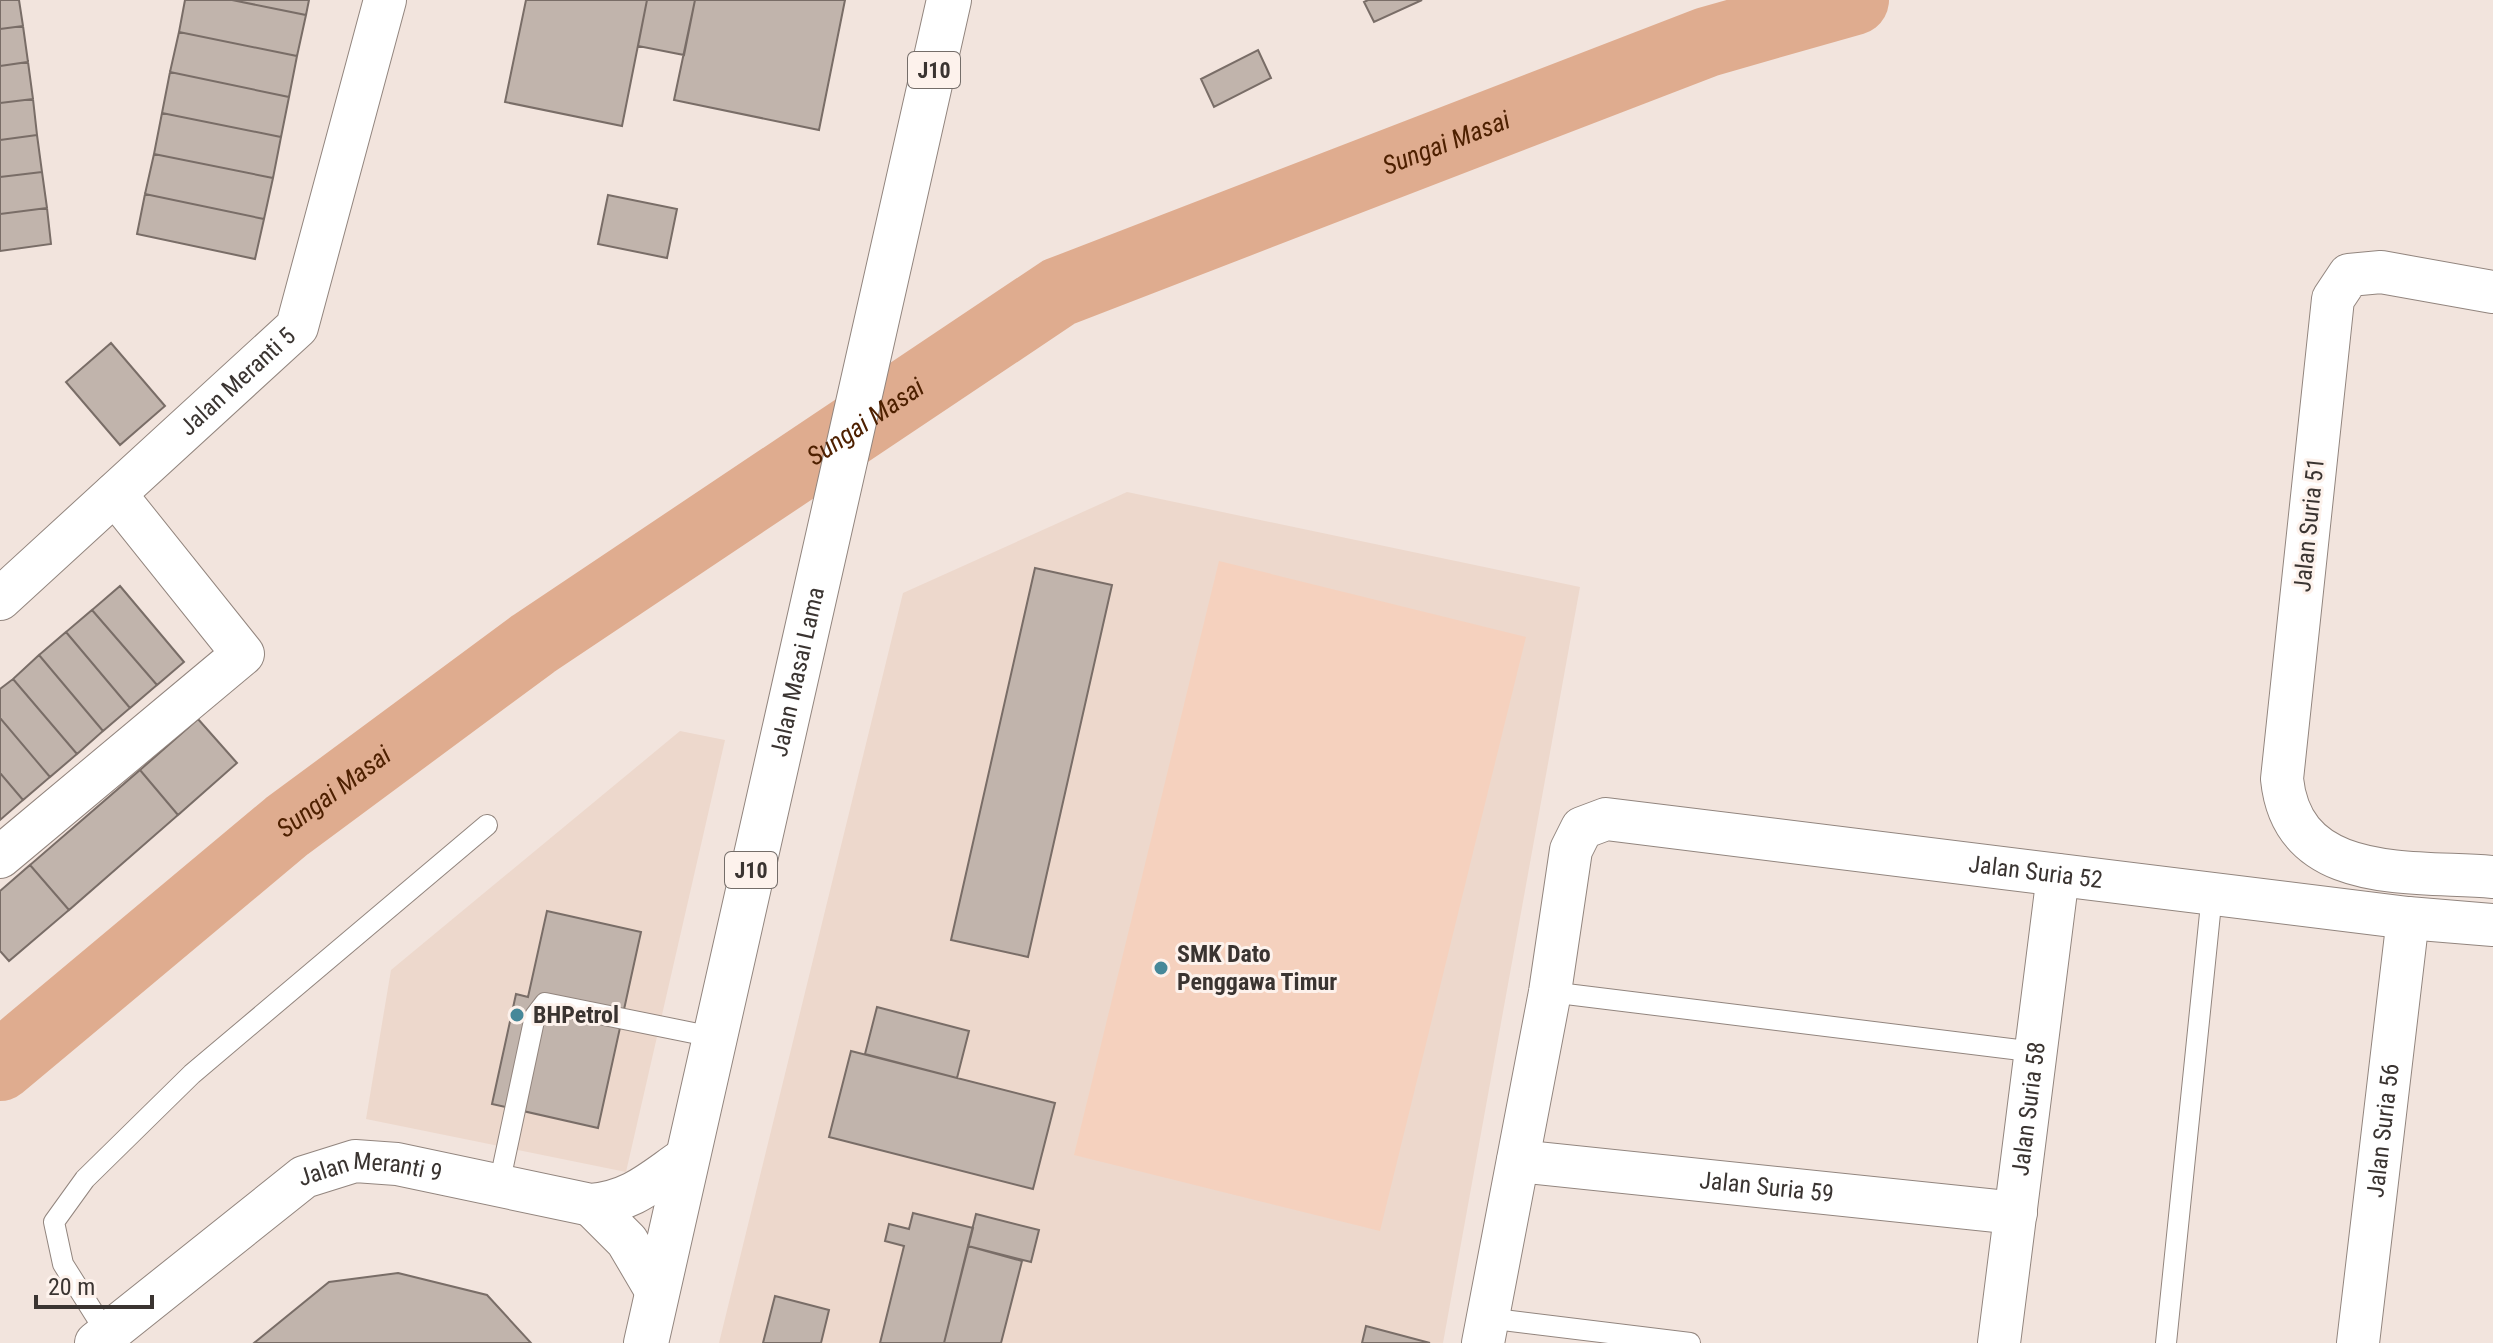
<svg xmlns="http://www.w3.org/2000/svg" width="2493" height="1343" font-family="'Roboto Condensed',sans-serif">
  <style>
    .built { fill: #edd8cc }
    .green { fill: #f5d1be }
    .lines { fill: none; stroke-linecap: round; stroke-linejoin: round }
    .river { stroke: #dfac8f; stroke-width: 70 }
    .building { fill: #c1b4ac; stroke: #796d67; stroke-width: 2 }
    .lane-casing { stroke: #92857e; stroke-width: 22 }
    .street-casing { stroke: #92857e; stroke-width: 44 }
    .primary-casing { stroke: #92857e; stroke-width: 46 }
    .lane { stroke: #fff; stroke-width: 20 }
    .street { stroke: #fff; stroke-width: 42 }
    .primary { stroke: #fff; stroke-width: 44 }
    .poi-dot { fill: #468899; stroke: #fdf2ec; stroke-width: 3 }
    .labels { text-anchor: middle; stroke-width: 6; stroke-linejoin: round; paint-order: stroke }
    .shield { fill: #fdf2ec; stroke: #746d69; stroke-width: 2 }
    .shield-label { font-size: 22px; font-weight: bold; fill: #3a3431 }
    .street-label { font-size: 24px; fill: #3a3431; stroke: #fdf2ec }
    .poi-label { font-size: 24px; font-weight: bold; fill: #3a3431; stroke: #fdf2ec; text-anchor: start }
    .water-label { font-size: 26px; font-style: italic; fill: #4e2000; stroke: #fdf2ec }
  </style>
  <rect width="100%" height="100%" fill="#f2e4dd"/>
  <path class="built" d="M 1127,492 L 1580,587 L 1443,1343 L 719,1343 L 903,593 Z
    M 680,731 L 725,740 L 626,1172 L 366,1119 L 391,970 Z"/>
  <path class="green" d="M 1219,561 L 1526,637 L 1380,1231 L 1074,1155 Z"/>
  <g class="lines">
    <path class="river" id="s1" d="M 0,1066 L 287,826 L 533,644 L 1059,292 L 1707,42 L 1854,0"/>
  </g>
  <path class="building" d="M 0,0 L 19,0 L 23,26 L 0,29 Z
    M 185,0 L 232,0 L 306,15 L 297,56 L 179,32 Z
    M 232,0 L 309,0 L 306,15 Z
    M 526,0 L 647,0 L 622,126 L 505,102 Z
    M 647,0 L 695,0 L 684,55 L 638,46 Z
    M 695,0 L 845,0 L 819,130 L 674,100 Z
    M 1368,0 L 1422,0 L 1374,22 L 1364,2 Z
    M 23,26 L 28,62 L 0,66 L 0,29 Z
    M 179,32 L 297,56 L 289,97 L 170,72 Z
    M 1258,50 L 1271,78 L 1214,107 L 1201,79 Z
    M 28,62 L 33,99 L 0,103 L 0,66 Z
    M 170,72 L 289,97 L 281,137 L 162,113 Z
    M 33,99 L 37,135 L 0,140 L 0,103 Z
    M 162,113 L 281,137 L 273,178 L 154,154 Z
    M 37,135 L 42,172 L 0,177 L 0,140 Z
    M 154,154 L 273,178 L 264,219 L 145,194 Z
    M 42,172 L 47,208 L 0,214 L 0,177 Z
    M 145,194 L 264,219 L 255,259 L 137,234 Z
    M 608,195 L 677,209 L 667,258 L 598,244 Z
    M 47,208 L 51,244 L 0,251 L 0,214 Z
    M 111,343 L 165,406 L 120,445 L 66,382 Z
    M 1035,568 L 1112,585 L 1028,957 L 951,940 Z
    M 120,586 L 184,662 L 157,685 L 92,610 Z
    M 92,610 L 157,685 L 130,708 L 66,632 Z
    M 66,632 L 130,708 L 103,731 L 39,655 Z
    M 39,655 L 103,731 L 77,754 L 13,679 Z
    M 13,679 L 77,754 L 50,777 L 0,718 L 0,689 Z
    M 0,718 L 50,777 L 23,800 L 0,773 Z
    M 198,719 L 237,763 L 178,815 L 140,770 Z
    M 140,770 L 178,815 L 69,910 L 30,865 Z
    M 0,773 L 23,800 L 0,820 Z
    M 30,865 L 69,910 L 9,961 L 0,951 L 0,891 Z
    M 547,911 L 641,932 L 598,1128 L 492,1104 L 516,994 L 528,997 Z
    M 877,1007 L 969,1031 L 957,1078 L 865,1054 Z
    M 851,1051 L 1055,1103 L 1033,1189 L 829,1137 Z
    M 913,1213 L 973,1228 L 944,1343 L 880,1343 L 904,1246 L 885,1241 L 889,1224 L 909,1229 Z
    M 976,1214 L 1039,1230 L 1031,1262 L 968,1246 Z
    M 968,1246 L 1022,1261 L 1001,1343 L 944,1343 Z
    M 398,1273 L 487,1295 L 531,1343 L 254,1343 L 329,1282 Z
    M 775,1296 L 829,1310 L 821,1343 L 763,1343 Z
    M 1366,1326 L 1430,1343 L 1362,1343 Z"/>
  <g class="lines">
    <defs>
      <path id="lane" d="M 1550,992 L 2036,1052
        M 499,1185 L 535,1016 L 545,1003 L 713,1037
        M 1487,1318 L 1690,1343
        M 107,1334 L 63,1264 L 54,1222 L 85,1179 L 192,1074 L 487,825
        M 2166,1343 L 2212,894"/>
      <g id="street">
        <path d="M 2493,292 L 2381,272 L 2349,275 L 2333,299 L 2282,779 C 2293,886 2412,870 2493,877"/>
        <path id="s2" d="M 0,599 L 297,327 L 385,0"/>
        <path d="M 0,857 L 243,654 L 115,494"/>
        <path id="s3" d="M 1518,1161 L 2016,1213"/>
        <path d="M 591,1205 L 627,1241 L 657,1292"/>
        <path id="s4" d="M 96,1343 L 304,1177 L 355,1161 L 397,1164 L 591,1205 C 633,1201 652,1181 686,1158"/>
        <path id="s5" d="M 1483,1343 L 1550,992 L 1571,850 L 1582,828 L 1606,819 L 2408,918 L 2493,925"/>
        <path id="s6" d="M 1999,1343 L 2058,875"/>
        <path id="s7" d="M 2358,1343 L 2408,918"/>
      </g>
      <g id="primary">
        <path id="s8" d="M 646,1343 L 949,0"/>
      </g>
    </defs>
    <use href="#lane" class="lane-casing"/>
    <use href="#street" class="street-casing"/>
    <use href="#primary" class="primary-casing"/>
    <use href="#lane" class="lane"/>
    <use href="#street" class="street"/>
    <use href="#primary" class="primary"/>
  </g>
  <g class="poi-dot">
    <circle cx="1161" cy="968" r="8"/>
    <circle cx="517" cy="1015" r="8"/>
  </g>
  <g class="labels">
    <g class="shield">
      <rect x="908" y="52" width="52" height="36" rx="6"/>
      <rect x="725" y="852" width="52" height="36" rx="6"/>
    </g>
    <g class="shield-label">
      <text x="934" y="78">J10</text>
      <text x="751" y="878">J10</text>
    </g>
    <g class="street-label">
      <text dy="8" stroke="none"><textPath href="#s2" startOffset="322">Jalan Meranti 5</textPath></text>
      <text transform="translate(2309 525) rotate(-84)" y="8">Jalan Suria 51</text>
      <text dy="8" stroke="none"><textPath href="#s8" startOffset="688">Jalan Masai Lama</textPath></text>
      <text dy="8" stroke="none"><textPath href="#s5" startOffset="984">Jalan Suria 52</textPath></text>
      <text dy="8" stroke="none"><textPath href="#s6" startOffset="236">Jalan Suria 58</textPath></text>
      <text dy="8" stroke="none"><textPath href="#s7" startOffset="214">Jalan Suria 56</textPath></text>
      <text dy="8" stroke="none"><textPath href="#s4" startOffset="334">Jalan Meranti 9</textPath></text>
      <text dy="8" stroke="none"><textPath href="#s3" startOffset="250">Jalan Suria 59</textPath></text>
    </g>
    <g class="poi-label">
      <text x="1177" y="962">SMK Dato<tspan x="1177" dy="28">Penggawa Timur</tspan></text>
      <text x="533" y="1023">BHPetrol</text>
    </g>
    <g class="water-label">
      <text dy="9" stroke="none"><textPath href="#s1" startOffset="1728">Sungai Masai</textPath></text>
      <text dy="9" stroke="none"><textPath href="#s1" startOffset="1080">Sungai Masai</textPath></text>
      <text dy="9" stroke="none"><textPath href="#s1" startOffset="432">Sungai Masai</textPath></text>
    </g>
  </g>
  <path d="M36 1295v12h116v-12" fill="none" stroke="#3a3431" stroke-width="4"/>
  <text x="48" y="1295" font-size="24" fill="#3a3431" stroke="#fdf2ec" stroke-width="6" paint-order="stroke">20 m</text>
</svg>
